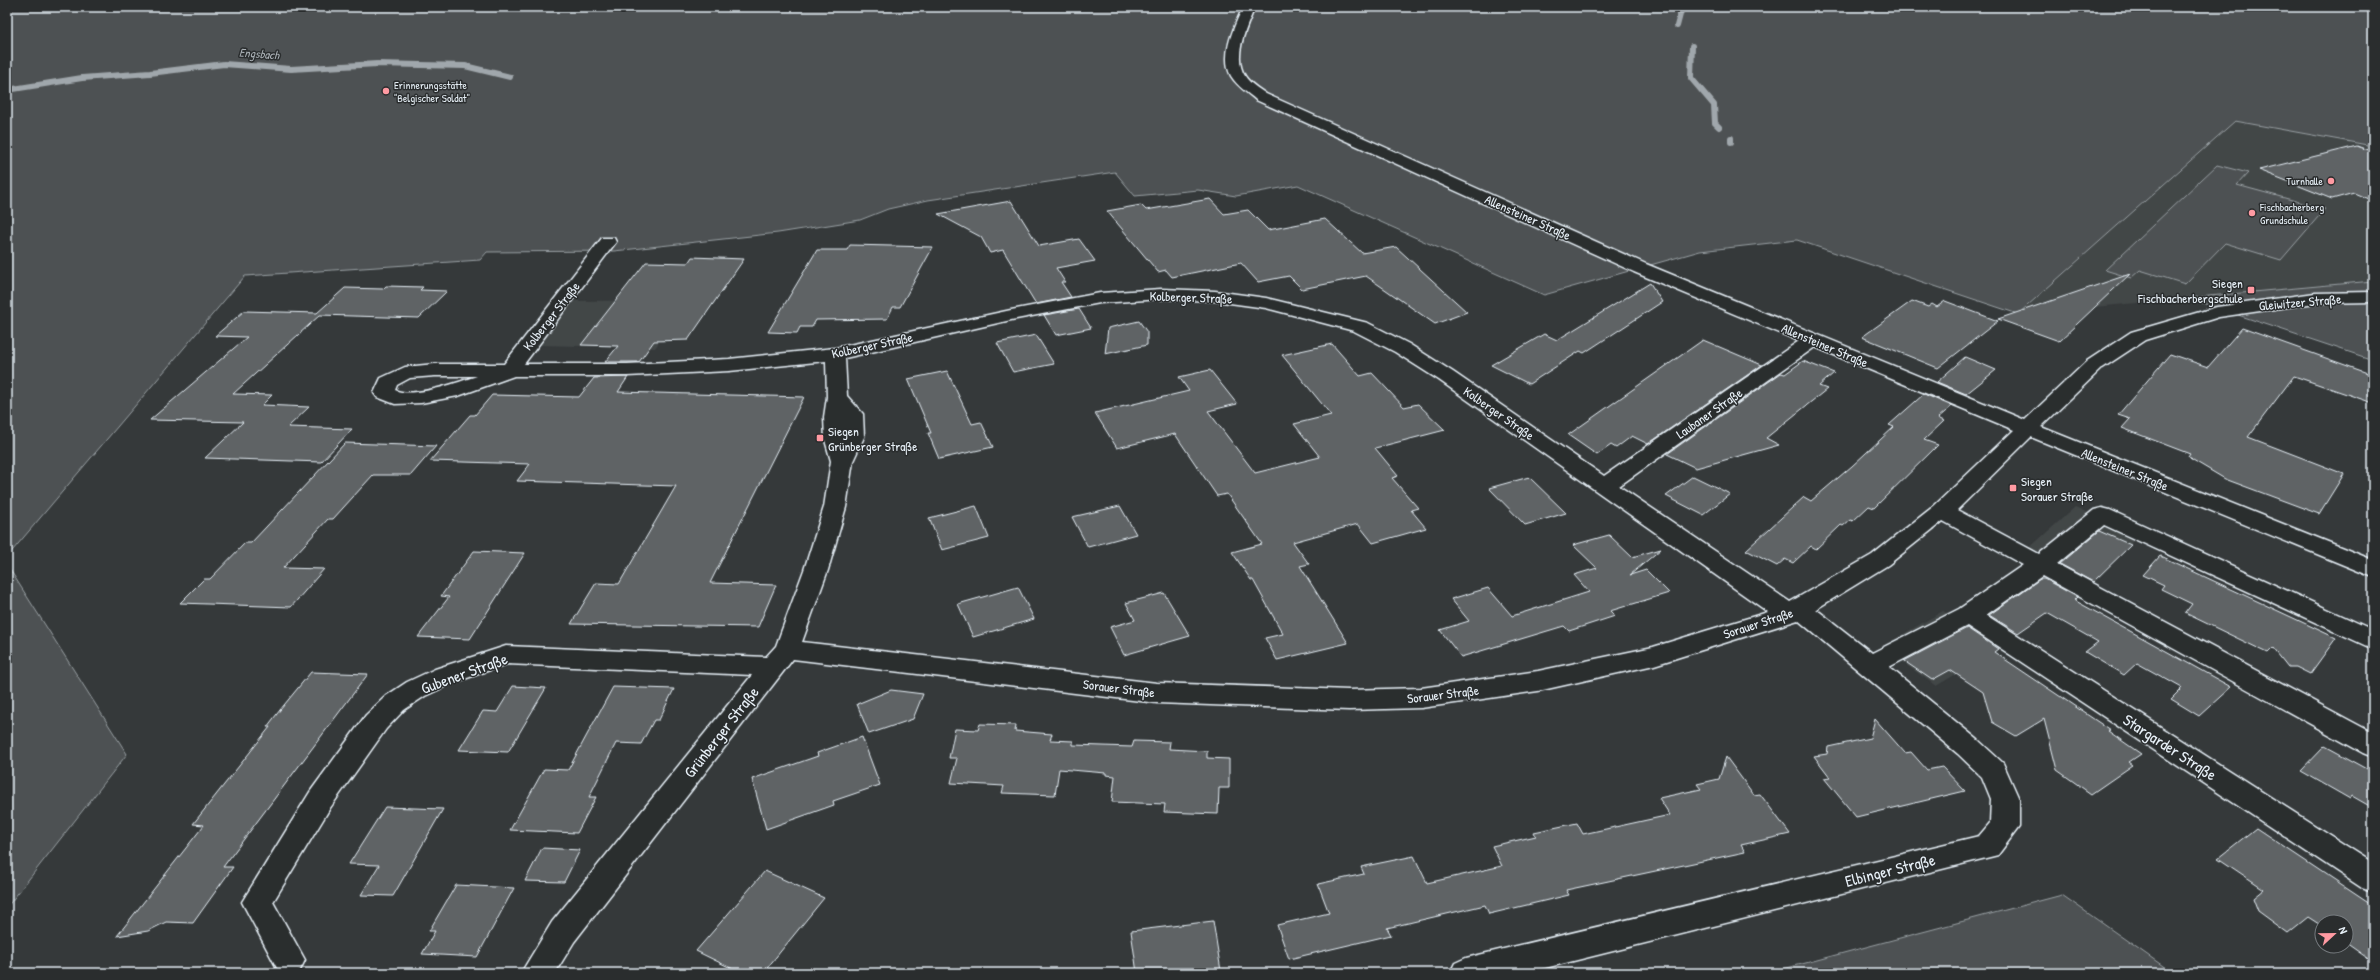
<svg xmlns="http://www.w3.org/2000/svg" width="2380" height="980" font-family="'Patrick Hand',sans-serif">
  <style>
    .built { fill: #424647 }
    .green { fill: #4d5152; stroke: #9aa1a5 }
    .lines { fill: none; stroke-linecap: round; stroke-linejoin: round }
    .stream { stroke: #a0a7ac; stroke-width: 6 }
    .building { fill: #5f6365; stroke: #e8f1f8 }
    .minor-casing { stroke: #e8f1f8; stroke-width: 3 }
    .minor { fill: #2a2d2e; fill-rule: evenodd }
    .poi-dot { fill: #ff9aa2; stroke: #2a2d2e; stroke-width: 1.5 }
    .labels { text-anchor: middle; stroke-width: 3; stroke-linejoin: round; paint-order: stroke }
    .far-poi-label { font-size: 11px; fill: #e8f1f8; stroke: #2a2d2e; text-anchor: start }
    .far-water-label { font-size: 12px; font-style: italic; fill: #acb3b8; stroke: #2a2d2e }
    .street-label { font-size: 13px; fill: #e8f1f8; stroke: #2a2d2e }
    .poi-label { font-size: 13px; fill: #e8f1f8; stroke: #2a2d2e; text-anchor: start }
    .near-street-label { font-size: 16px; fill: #e8f1f8; stroke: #2a2d2e }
  </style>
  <rect width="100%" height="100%" fill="#35393a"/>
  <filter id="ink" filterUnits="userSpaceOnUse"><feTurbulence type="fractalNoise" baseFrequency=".025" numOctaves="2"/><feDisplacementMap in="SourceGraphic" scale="8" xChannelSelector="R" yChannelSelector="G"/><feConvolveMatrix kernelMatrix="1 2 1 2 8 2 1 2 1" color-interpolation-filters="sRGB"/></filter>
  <g filter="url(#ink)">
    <path class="built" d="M 2235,121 L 2373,146 L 2373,281 L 2018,314 Z
      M 688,300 L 655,348 L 540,345 L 571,301 Z
      M 2075,507 L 2138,536 L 2093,584 L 2026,551 Z
      M 1943,611 L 2002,647 L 1936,686 L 1881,647 Z"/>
    <path class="green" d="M 7,7 L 2373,7 L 2373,146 L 2235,121 L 2018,314 L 1797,240 L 1700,251 L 1544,295 L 1298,185 L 1236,196 L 1198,190 L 1135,196 L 1115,172 L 928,200 L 888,209 L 860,220 L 778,233 L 614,251 L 487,252 L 480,260 L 245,276 L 7,557 Z
      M 2217,165 L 2248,173 L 2237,185 L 2325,209 L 2281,260 L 2225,243 L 2185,284 L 2140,270 L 2131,278 L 2105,270 Z
      M 2373,281 L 2373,360 L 2187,298 Z
      M 7,565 L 127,754 L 7,907 Z
      M 2062,895 L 2173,973 L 1768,973 Z"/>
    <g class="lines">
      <path class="stream" d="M 1677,26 L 1682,7
        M 1692,46 L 1691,78 L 1714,105 L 1715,123 L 1719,127
        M 7,90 L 82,78 L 150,73 L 224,64 L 291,69 L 377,64 L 465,66 L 510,77
        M 1731,138 L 1731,142"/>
    </g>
    <path class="building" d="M 2357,146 L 2373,152 L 2373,201 L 2354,193 L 2332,199 L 2259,170 Z
      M 1210,199 L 1224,214 L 1248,210 L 1268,230 L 1325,219 L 1362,253 L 1396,247 L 1467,312 L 1435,324 L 1366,276 L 1302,289 L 1289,276 L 1258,282 L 1241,263 L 1172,277 L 1166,270 L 1158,272 L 1107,211 L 1141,205 L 1146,210 Z
      M 1011,201 L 1039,246 L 1079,239 L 1095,261 L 1056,268 L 1065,282 L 1061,282 L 1071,297 L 1036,304 L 1003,250 L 990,253 L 981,237 L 938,214 Z
      M 850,245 L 933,247 L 900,307 L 893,307 L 887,319 L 816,320 L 812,327 L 800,327 L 797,333 L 768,332 L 817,250 L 847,250 Z
      M 692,257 L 744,259 L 688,340 L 654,341 L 639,362 L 605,362 L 618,346 L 581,345 L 646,262 L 688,263 Z
      M 2130,274 L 2059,341 L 1998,319 Z
      M 1650,283 L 1662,302 L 1584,353 L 1580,351 L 1529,384 L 1491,365 L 1544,334 L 1557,340 Z
      M 386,286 L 423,287 L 420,290 L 447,291 L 419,318 L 320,315 L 233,394 L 272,395 L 262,405 L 309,407 L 288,427 L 352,429 L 321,462 L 205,458 L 243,422 L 150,420 L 247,337 L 215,336 L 244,311 L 317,313 L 345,288 L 383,289 Z
      M 1912,301 L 1928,307 L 1932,304 L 1937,307 L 1945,301 L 1998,321 L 1938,368 L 1862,337 Z
      M 1079,309 L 1091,328 L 1056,335 L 1044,315 Z
      M 1139,321 L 1147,332 L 1147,345 L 1105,354 L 1108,328 Z
      M 2242,328 L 2373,375 L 2373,403 L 2294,376 L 2248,437 L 2344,474 L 2319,514 L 2225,479 L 2188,457 L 2190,454 L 2122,428 L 2130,419 L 2118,415 L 2170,354 L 2208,367 Z
      M 1036,335 L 1054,364 L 1013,372 L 997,343 Z
      M 1703,340 L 1762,365 L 1648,444 L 1632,436 L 1616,448 L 1611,445 L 1597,455 L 1568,435 Z
      M 1332,344 L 1360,376 L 1372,373 L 1404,407 L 1418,404 L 1445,430 L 1375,448 L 1398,476 L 1392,478 L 1418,508 L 1411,510 L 1426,528 L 1373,543 L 1358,524 L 1293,542 L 1309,564 L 1300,566 L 1348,643 L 1277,660 L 1265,638 L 1283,634 L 1253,580 L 1251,580 L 1232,552 L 1262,544 L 1227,494 L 1217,496 L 1175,434 L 1117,448 L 1095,413 L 1189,391 L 1179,377 L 1210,370 L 1237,404 L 1208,411 L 1255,473 L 1320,457 L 1294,424 L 1331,415 L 1282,355 Z
      M 1965,357 L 1996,370 L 1966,394 L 1937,382 Z
      M 1803,361 L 1834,373 L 1819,386 L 1827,389 L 1766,438 L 1779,445 L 1696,468 L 1667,454 L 1781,373 L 1785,374 Z
      M 947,371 L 972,424 L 981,422 L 993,447 L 939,459 L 928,433 L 931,433 L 908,379 Z
      M 628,377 L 618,392 L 804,397 L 710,583 L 776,585 L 758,627 L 571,624 L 596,583 L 619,584 L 676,486 L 517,481 L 530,464 L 430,461 L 470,415 L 475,415 L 492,395 L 579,397 L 594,378 Z
      M 1924,394 L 1952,406 L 1938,418 L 1944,421 L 1924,440 L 1938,445 L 1874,508 L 1869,506 L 1853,521 L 1850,520 L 1843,526 L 1841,525 L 1816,549 L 1811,546 L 1793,563 L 1785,559 L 1777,566 L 1746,550 L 1804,497 L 1811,501 L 1852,466 L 1894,427 L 1889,425 Z
      M 345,443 L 436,446 L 411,475 L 373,475 L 333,519 L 328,519 L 283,568 L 324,569 L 291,607 L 180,603 L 204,579 L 210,579 L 245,543 L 251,543 Z
      M 1693,476 L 1730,494 L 1703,515 L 1666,496 Z
      M 1529,477 L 1566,513 L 1525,525 L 1489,488 Z
      M 976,506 L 989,538 L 942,550 L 929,518 Z
      M 1120,506 L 1136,534 L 1088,547 L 1072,517 Z
      M 2099,531 L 2131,545 L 2093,582 L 2060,564 Z
      M 1609,535 L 1632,557 L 1661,549 L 1630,575 L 1646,570 L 1669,593 L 1610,611 L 1615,616 L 1569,631 L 1564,626 L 1461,657 L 1440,630 L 1469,621 L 1451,599 L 1488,588 L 1512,616 L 1589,592 L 1574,575 L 1597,568 L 1573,545 Z
      M 474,551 L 525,553 L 470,639 L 418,637 L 449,597 L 441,596 Z
      M 2160,556 L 2244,595 L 2336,638 L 2310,674 L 2296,667 L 2288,667 L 2273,648 L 2268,653 L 2185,613 L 2192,604 L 2161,589 L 2164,585 L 2143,575 Z
      M 2040,579 L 2044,579 L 2077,597 L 2074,600 L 2231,687 L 2199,716 L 2171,699 L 2182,688 L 2137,663 L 2124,675 L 2085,652 L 2098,642 L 2047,613 L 2018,633 L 1989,615 Z
      M 1018,587 L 1034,619 L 973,637 L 958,604 Z
      M 1164,593 L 1190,636 L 1124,655 L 1110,627 L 1135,620 L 1126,603 Z
      M 1967,628 L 1998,649 L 1994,652 L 2110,730 L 2108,731 L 2141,754 L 2129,762 L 2133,765 L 2091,794 L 2057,770 L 2044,719 L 2016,736 L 1992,722 L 1983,692 L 1950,670 L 1932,680 L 1904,661 Z
      M 311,672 L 368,674 L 223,867 L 233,867 L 193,923 L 166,922 L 148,931 L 117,936 L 204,825 L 193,824 L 270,727 L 267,727 L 280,710 Z
      M 513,686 L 546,688 L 508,752 L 459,750 L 483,711 L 497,712 Z
      M 613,687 L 674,689 L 659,720 L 654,720 L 641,744 L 616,743 L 589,797 L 596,797 L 577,833 L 510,830 L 544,769 L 568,770 Z
      M 891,690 L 923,694 L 913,719 L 869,734 L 857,704 Z
      M 1875,719 L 1905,753 L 1911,752 L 1927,770 L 1942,767 L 1965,791 L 1856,817 L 1824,778 L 1830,777 L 1814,756 L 1827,754 L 1828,747 L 1870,738 Z
      M 980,724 L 1016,725 L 1015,731 L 1052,734 L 1050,740 L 1073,741 L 1073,745 L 1132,747 L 1134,741 L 1170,742 L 1169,749 L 1207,751 L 1207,758 L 1229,759 L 1229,788 L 1219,788 L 1218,814 L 1164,812 L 1165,804 L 1112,802 L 1115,776 L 1106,775 L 1106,773 L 1059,769 L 1055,795 L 1002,793 L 1004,786 L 951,783 L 957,758 L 949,758 L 955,729 L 978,730 Z
      M 862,737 L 880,785 L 833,801 L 834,805 L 766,829 L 752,779 L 818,756 L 817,753 Z
      M 2325,746 L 2373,772 L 2373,808 L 2352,796 L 2350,799 L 2301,771 Z
      M 1726,757 L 1754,795 L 1760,794 L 1790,834 L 1741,845 L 1745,852 L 1566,890 L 1569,895 L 1489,914 L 1485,905 L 1387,928 L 1391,935 L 1289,959 L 1277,925 L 1329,913 L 1318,884 L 1364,874 L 1361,867 L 1414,856 L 1427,883 L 1502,866 L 1492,846 L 1536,836 L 1534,832 L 1577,823 L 1583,834 L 1670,815 L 1659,798 L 1701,789 L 1697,784 L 1719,779 Z
      M 385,807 L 443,809 L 393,896 L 361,895 L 379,865 L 349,864 Z
      M 2256,828 L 2373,906 L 2373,962 L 2346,943 L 2346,922 L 2322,922 L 2322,926 L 2308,917 L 2288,933 L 2258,911 L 2253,898 L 2264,889 L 2218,858 Z
      M 542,848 L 580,850 L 564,882 L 525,881 Z
      M 765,871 L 824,898 L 763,973 L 741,973 L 696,951 Z
      M 456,885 L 514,888 L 477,957 L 422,954 L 435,931 L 429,931 Z
      M 1213,921 L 1221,971 L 1205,973 L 1137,973 L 1131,931 Z"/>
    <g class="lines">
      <defs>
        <path id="minor" d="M 1243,7 L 1255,7 C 1247,26 1232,56 1245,76 C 1249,83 1259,89 1266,94 L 1646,264 L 2025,420 L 2087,361 L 2131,332 L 2217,307 L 2315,293 L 2373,292 L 2373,302 L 2315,303 L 2219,317 L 2145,340 L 2101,369 L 2041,427 L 2373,560 L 2373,577 L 2031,437 L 1957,510 L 2039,554 L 2094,510 L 2102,508 L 2110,510 L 2373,630 L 2373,649 L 2104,525 L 2057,564 L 2373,733 L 2373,757 L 2363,753 L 2042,576 L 1986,615 L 2373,863 L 2373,892 L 2362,888 L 1967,626 L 1889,667 L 1978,740 L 2003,763 L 2019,799 L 2019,827 L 1998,855 L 1525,973 L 1450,973 L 1455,963 L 1466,958 L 1979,836 L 1990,823 L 1991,799 L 1982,777 L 1958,754 L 1798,620 L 1654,665 L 1538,691 L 1421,708 L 1349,710 L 1157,703 L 793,659 L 574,942 L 555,973 L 521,973 L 552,922 L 752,675 L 507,664 L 453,683 L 425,696 L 404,710 L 386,729 L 330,808 L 273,902 L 305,960 L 300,970 L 293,973 L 278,970 L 242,902 L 310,792 L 366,715 L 386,696 L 407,682 L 435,669 L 506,646 L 766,657 L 776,646 L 804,570 L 824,507 L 831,461 L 825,440 L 824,417 L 827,397 L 826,361 L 729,371 L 627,376 L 514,376 L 458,396 L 421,403 L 395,404 L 377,397 L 374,393 L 381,378 L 405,367 L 435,364 L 504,364 L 602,238 L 614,238 L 616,242 L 524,364 L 627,364 L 729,359 L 835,348 L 1011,310 L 1100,293 L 1161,289 L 1215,291 L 1266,298 L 1368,323 L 1409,344 L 1453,372 L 1604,476 L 1799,341 L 1634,272 L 1256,100 C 1248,93 1237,86 1231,76 C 1220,55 1234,27 1243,7 ZM 1161,299 L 1215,301 L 1266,308 L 1354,331 L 1395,352 L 1439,380 L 1768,612 L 1653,647 L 1538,671 L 1421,688 L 1349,690 L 1157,683 L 802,642 L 828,570 L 846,507 L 853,461 L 864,437 L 863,414 L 847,396 L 845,358 L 1011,320 L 1100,303 ZM 1815,347 L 2014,430 L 1934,506 L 1872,555 L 1790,602 L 1619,486 ZM 435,376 L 477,376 C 459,382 413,399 395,390 L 397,385 L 410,378 ZM 1943,521 L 2023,565 L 1959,609 L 1872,653 L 1816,609 L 1888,565 Z"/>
      </defs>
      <use href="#minor" class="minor-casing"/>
      <use href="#minor" class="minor"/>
    </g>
  </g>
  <g class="poi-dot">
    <circle cx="386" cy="91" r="4"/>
    <circle cx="2331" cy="181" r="4"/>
    <circle cx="2252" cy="213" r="4"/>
    <rect x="2247" y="286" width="8" height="8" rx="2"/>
    <rect x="816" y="434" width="8" height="8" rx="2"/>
    <rect x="2009" y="484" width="8" height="8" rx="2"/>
  </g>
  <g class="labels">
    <g class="far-poi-label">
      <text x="394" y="89">Erinnerungsstätte<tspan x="394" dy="13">"Belgischer Soldat"</tspan></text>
      <text x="2323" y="185" text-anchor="end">Turnhalle</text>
      <text x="2260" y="211">Fischbacherberg<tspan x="2260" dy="13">Grundschule</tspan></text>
    </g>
    <g class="far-water-label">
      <text transform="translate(259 54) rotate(4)" y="4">Engsbach</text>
    </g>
    <g class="street-label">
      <text transform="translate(1528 217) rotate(24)" y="5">Allensteiner Straße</text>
      <text transform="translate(1191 297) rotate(2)" y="5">Kolberger Straße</text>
      <text transform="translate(2300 302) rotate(-5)" y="5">Gleiwitzer Straße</text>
      <text transform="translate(551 316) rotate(-52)" y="5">Kolberger Straße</text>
      <text transform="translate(872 345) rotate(-12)" y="5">Kolberger Straße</text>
      <text transform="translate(1825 345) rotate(23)" y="5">Allensteiner Straße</text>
      <text transform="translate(1499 413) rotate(35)" y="5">Kolberger Straße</text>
      <text transform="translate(1709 413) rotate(-35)" y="5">Laubaner Straße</text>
      <text transform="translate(2125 469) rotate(22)" y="5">Allensteiner Straße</text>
      <text transform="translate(1758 623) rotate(-18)" y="5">Sorauer Straße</text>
      <text transform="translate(1119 688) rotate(7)" y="5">Sorauer Straße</text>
      <text transform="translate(1443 694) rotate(-7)" y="5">Sorauer Straße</text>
    </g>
    <g class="poi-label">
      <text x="2243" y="288" text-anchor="end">Siegen<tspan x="2243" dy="15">Fischbacherbergschule</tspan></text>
      <text x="828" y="436">Siegen<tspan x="828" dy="15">Grünberger Straße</tspan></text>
      <text x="2021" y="486">Siegen<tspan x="2021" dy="15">Sorauer Straße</tspan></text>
    </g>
    <g class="near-street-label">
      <text transform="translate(464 673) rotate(-20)" y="6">Gubener Straße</text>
      <text transform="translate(721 732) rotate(-52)" y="6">Grünberger Straße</text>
      <text transform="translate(2170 747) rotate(33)" y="6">Stargarder Straße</text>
      <text transform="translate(1890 870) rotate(-14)" y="6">Elbinger Straße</text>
    </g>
  </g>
  <rect width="2380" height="980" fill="none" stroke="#2a2d2e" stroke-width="24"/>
  <rect x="12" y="12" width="2356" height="956" fill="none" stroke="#e8f1f8" stroke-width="1.5" filter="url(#ink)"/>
  <g transform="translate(2334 934) rotate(68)"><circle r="19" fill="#2a2d2e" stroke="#767b7f"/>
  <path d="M0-3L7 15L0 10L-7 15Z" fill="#ff9aa2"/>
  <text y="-6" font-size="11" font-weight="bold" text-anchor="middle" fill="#e8f1f8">N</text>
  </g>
</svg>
